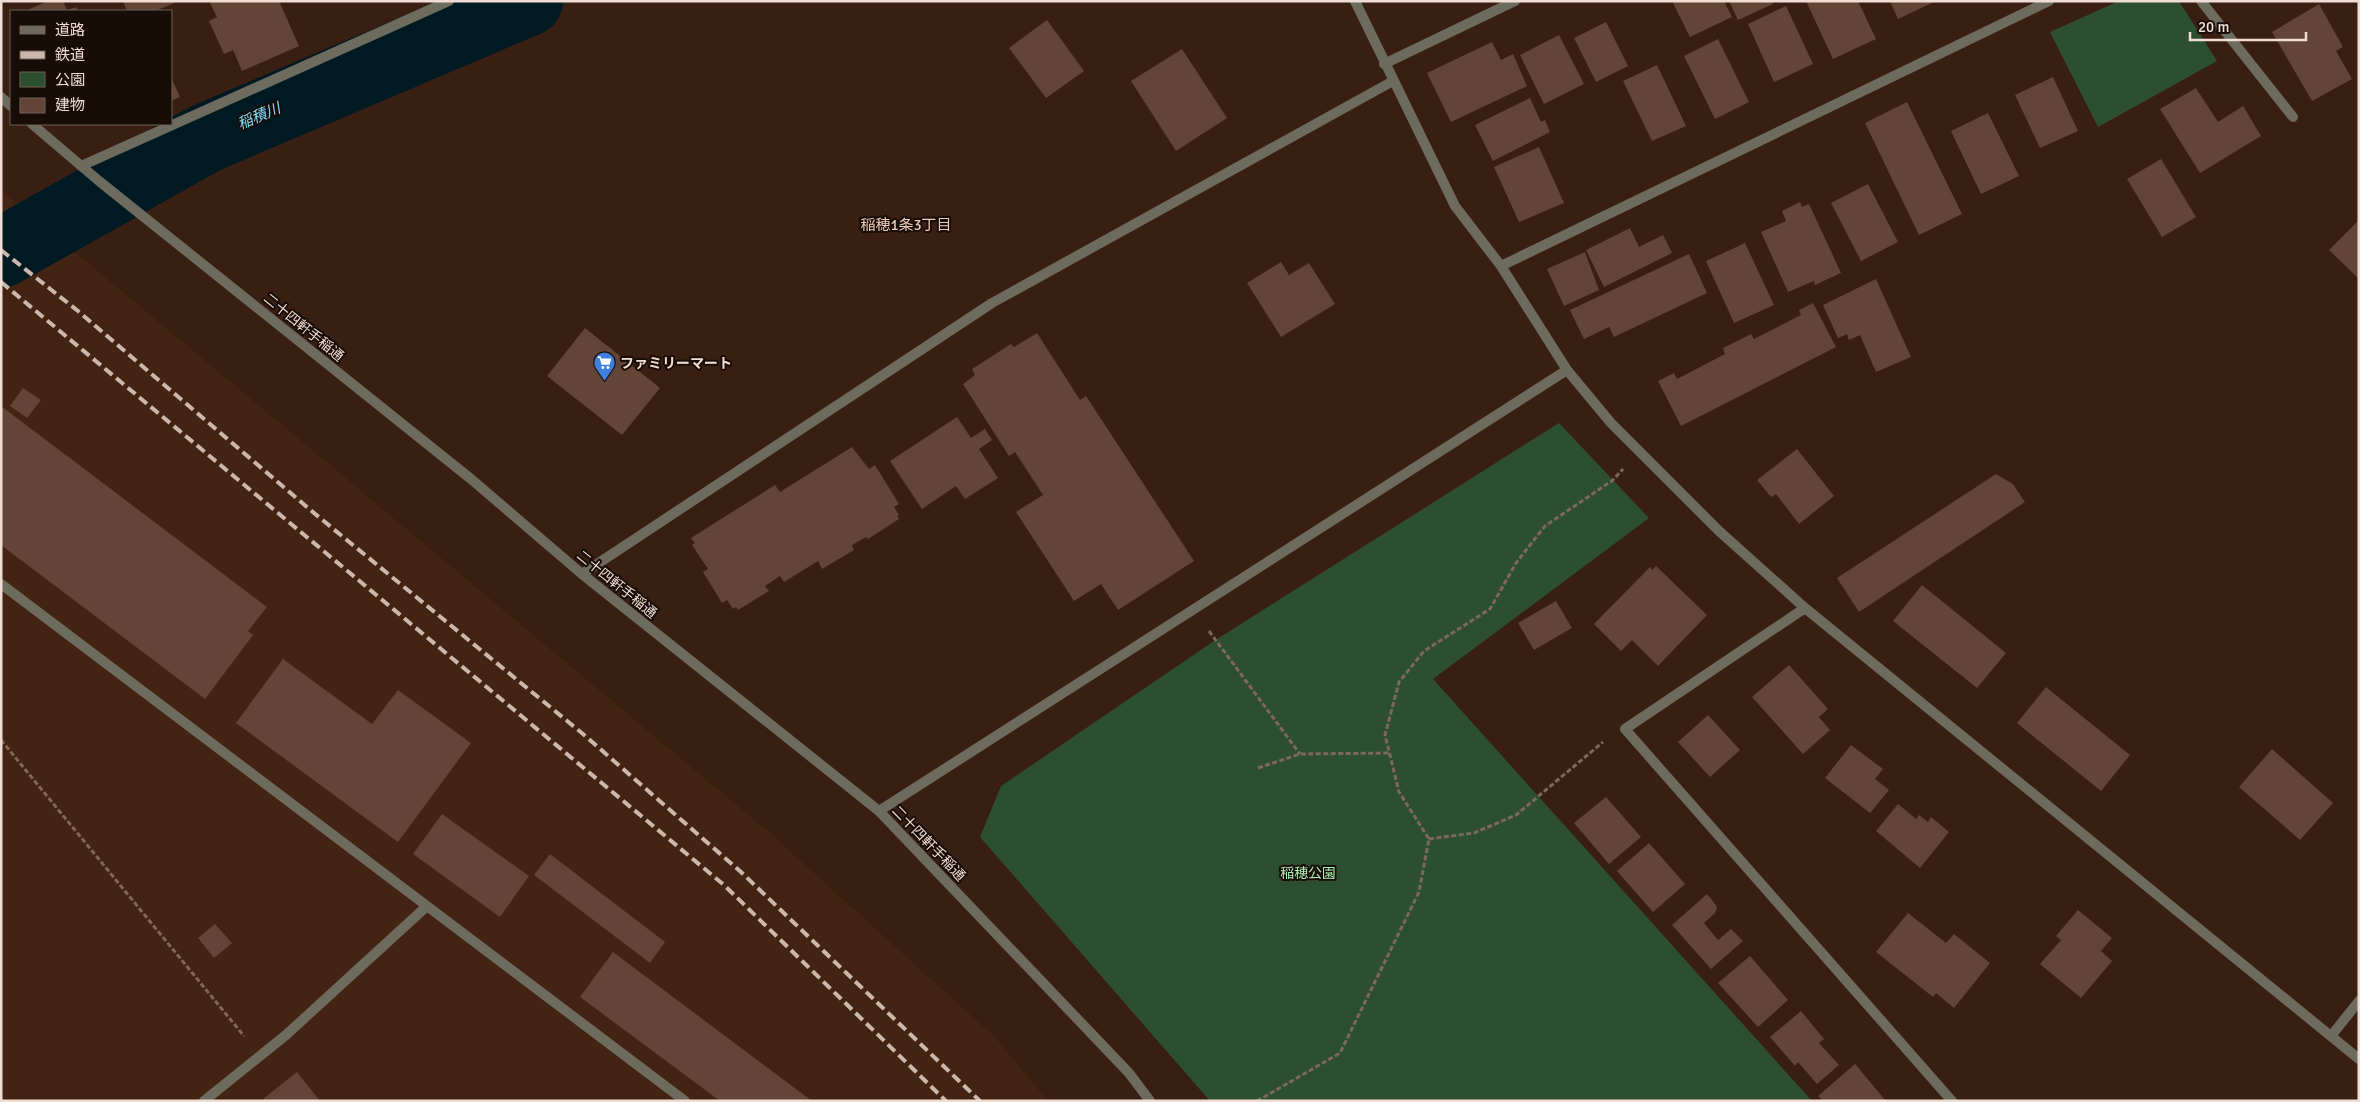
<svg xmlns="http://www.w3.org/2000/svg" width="2360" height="1102" font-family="Signika,'Noto Sans JP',sans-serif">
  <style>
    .built { fill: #432311 }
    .green { fill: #2d4f31 }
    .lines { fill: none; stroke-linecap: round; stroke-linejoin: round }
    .river { stroke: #001a24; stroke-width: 70 }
    .building { fill: #624536 }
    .path { stroke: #7e675b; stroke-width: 3; stroke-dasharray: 5 2.5; stroke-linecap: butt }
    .service { stroke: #6d6b5d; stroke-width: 10 }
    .minor { stroke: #6d6b5d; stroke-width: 10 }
    .tertiary { stroke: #6d6b5d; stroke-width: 10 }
    .rail { stroke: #cbb7ad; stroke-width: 4; stroke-dasharray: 10 5; stroke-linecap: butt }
    .labels { text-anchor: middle; stroke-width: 4; stroke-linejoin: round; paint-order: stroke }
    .street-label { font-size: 14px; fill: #f0ded5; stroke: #180c07 }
    .poi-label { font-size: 14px; font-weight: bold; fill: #f0ded5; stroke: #180c07; text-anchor: start }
    .park-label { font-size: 14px; fill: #aeecb3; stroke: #180c07 }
    .water-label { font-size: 15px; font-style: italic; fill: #81dfff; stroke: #180c07 }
    .neighbourhood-label { font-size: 15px; fill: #efcbb9; stroke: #180c07 }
  </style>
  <rect width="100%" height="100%" fill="#391f11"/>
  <path class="built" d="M 1,190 L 769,832 L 996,1038 L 1048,1101 L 1,1101 Z"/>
  <path class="green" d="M 2119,1 L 2179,1 L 2217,61 L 2098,127 L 2050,32 Z
    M 1559,423 L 1649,518 L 1433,679 L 1812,1101 L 1210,1101 L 980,837 L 1001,786 L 1214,641 Z"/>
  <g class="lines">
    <path class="river" d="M 1,253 L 206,138 L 528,1"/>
  </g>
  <path class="building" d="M 48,1 L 63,1 L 67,10 L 76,7 L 78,11 L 25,11 Z
    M 123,1 L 179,1 L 155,11 L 127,11 Z
    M 209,1 L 279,1 L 299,46 L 242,71 L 233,50 L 224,54 L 209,21 L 217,17 Z
    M 1672,1 L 1724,1 L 1732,17 L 1690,37 Z
    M 1729,1 L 1772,1 L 1773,4 L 1738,20 Z
    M 1806,1 L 1858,1 L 1876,39 L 1833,59 Z
    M 1890,1 L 1936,1 L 1898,19 Z
    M 2319,4 L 2343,47 L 2336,51 L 2352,79 L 2312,101 L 2272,32 Z
    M 1786,6 L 1813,64 L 1774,82 L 1748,24 Z
    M 1047,20 L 1084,71 L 1046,98 L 1009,48 Z
    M 1606,22 L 1628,66 L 1596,82 L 1574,38 Z
    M 1559,35 L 1584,84 L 1544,104 L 1520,55 Z
    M 1718,39 L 1749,102 L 1715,119 L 1684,56 Z
    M 1492,42 L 1501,60 L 1513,54 L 1527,86 L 1451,122 L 1427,73 Z
    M 1182,49 L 1227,118 L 1176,151 L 1131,81 Z
    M 1657,65 L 1686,126 L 1652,141 L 1623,81 Z
    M 171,77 L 180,97 L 171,101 Z
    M 2053,77 L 2078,131 L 2040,148 L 2015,95 Z
    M 2196,88 L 2218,122 L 2243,106 L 2261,136 L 2200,173 L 2160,109 Z
    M 1530,98 L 1541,122 L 1545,120 L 1550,132 L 1493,161 L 1475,125 Z
    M 1907,102 L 1962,214 L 1919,235 L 1865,123 Z
    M 1988,113 L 2019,176 L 1981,194 L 1951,131 Z
    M 1539,147 L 1564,203 L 1519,222 L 1494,167 Z
    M 2161,159 L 2196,217 L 2162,237 L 2127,179 Z
    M 1868,184 L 1898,242 L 1861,261 L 1831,203 Z
    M 1800,202 L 1802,207 L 1809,204 L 1841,273 L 1815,285 L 1814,281 L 1788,292 L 1761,232 L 1786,221 L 1782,211 Z
    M 2359,220 L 2359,279 L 2329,250 Z
    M 1630,228 L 1639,247 L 1663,235 L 1672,253 L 1604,287 L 1586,250 Z
    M 1745,243 L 1774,305 L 1734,323 L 1706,261 Z
    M 1585,252 L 1599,290 L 1564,306 L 1547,269 Z
    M 1689,254 L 1707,293 L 1614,337 L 1609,327 L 1584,339 L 1570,310 Z
    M 1281,262 L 1289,275 L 1309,263 L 1335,304 L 1281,337 L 1247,283 Z
    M 1876,279 L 1911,357 L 1876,372 L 1860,335 L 1849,340 L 1847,334 L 1838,338 L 1823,305 Z
    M 1813,303 L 1836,347 L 1681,426 L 1658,381 L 1674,373 L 1677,379 L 1725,354 L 1723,348 L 1751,334 L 1754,339 L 1801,315 L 1799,310 Z
    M 585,328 L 660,388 L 622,435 L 547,376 Z
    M 1037,333 L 1080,400 L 1086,396 L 1194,561 L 1118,610 L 1101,584 L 1074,601 L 1016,512 L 1043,495 L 1015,452 L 1009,456 L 963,384 L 975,375 L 972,369 L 1011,344 L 1014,347 Z
    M 23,388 L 41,400 L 27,418 L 10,406 Z
    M 1,406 L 267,607 L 248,631 L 253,635 L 205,699 L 1,545 Z
    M 957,417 L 971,438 L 985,429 L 992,440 L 979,449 L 998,478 L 965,499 L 956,486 L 922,509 L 890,461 Z
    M 852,447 L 869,469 L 875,465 L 899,504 L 894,507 L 899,515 L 897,516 L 899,519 L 868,539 L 866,537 L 852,545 L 854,550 L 822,569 L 818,561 L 784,582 L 780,576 L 765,586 L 769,591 L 738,610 L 736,607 L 733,609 L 727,600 L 722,603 L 703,572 L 708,569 L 692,545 L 695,543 L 691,538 L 775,485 L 780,492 Z
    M 1797,449 L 1834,496 L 1799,524 L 1776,494 L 1771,497 L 1757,480 Z
    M 1996,474 L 2013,484 L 2025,502 L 1859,612 L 1837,578 Z
    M 1656,566 L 1707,615 L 1658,666 L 1632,640 L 1621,651 L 1594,624 L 1650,567 L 1652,570 Z
    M 1922,585 L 2006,653 L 1977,688 L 1893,621 Z
    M 1556,601 L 1572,628 L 1534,650 L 1518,623 Z
    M 283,659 L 372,724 L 398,690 L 471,743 L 398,842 L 236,723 Z
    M 1789,665 L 1828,709 L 1819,717 L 1830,730 L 1803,754 L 1752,697 Z
    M 2046,687 L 2130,755 L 2101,791 L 2017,723 Z
    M 1708,715 L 1740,750 L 1710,777 L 1678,742 Z
    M 1851,745 L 1883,769 L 1875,779 L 1889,790 L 1870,813 L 1825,778 Z
    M 2272,749 L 2333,803 L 2300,840 L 2239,787 Z
    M 1606,797 L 1641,837 L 1609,864 L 1574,823 Z
    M 1898,804 L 1916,819 L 1919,815 L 1928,822 L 1931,817 L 1949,832 L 1920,868 L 1876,831 Z
    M 442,814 L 529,876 L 500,917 L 413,854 Z
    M 1649,843 L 1685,884 L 1653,912 L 1617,871 Z
    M 550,854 L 665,942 L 650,963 L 534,875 Z
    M 1707,894 L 1716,905 L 1717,908 L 1715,913 L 1704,923 L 1718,940 L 1731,929 L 1743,941 L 1711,969 L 1672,925 Z
    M 2078,910 L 2112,938 L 2101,951 L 2112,961 L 2081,998 L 2040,964 L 2061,940 L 2056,936 Z
    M 1908,913 L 1946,943 L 1954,934 L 1990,963 L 1954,1008 L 1936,993 L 1933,997 L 1876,952 Z
    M 215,924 L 232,943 L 214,958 L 198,938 Z
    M 613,952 L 812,1101 L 720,1101 L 580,997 Z
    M 1750,956 L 1788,1000 L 1758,1027 L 1718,983 Z
    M 1801,1011 L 1824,1039 L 1819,1043 L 1839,1065 L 1817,1084 L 1798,1062 L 1795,1066 L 1770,1037 Z
    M 1855,1064 L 1886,1101 L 1823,1101 L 1818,1096 Z
    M 297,1072 L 320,1101 L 261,1101 L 268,1095 Z"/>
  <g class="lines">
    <path class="path" d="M 1209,631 L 1300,754
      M 1,740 L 244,1036
      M 1258,768 L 1300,754 L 1389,753
      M 1429,839 L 1474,833 L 1516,815 L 1603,742
      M 1257,1101 L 1340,1053 L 1419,892 L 1429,839 L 1399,792 L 1385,735 L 1399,682 L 1424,651 L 1490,609 L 1516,563 L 1545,526 L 1613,480 L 1623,469"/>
    <path class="service" d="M 1,584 L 685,1101
      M 204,1101 L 286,1035 L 427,906"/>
    <path class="minor" d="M 1355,1 L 1455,206 L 1501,266 L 1567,370 L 1611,423 L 1719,531 L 1805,608 L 2359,1059
      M 2201,1 L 2293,117
      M 1384,64 L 1515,1
      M 81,166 L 449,1
      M 1501,266 L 2049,1
      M 582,574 L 992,303 L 1393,81
      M 1805,608 L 1625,729 L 1952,1101
      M 879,811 L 1567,370
      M 2331,1036 L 2359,1001"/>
    <path class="tertiary" d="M 1,97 L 11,106
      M 32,124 L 99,181 L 471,479 L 582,574 L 879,811 L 1129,1073 L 1150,1101"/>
    <path class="rail" d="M 1,250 L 78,311 L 314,513 L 583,734 L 741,872 L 980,1101
      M 1,282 L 724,885 L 946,1101"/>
  </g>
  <defs>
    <symbol id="supermarket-pin" viewBox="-11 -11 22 30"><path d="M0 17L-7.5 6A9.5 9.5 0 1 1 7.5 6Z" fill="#3f7fe0" stroke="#180c07"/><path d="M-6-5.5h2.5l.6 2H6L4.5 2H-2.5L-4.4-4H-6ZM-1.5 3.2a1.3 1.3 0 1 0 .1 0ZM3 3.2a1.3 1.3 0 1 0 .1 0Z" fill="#fff"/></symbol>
  </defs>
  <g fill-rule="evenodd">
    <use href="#supermarket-pin" x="592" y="350" width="25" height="34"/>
  </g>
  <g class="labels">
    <g class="street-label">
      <text transform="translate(304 327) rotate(39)" y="5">二十四軒手稲通</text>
      <text transform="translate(617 584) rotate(39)" y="5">二十四軒手稲通</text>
      <text transform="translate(929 843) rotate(46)" y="5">二十四軒手稲通</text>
    </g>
    <g class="poi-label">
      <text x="620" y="368">ファミリーマート</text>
    </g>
    <g class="park-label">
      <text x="1308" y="878">稲穂公園</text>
    </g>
    <g class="water-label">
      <text transform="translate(259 116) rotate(-23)" y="5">稲積川</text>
    </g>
    <g class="neighbourhood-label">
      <text x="906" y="230">稲穂1条3丁目</text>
    </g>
  </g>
  <rect width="2360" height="1102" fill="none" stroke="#f0ded5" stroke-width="5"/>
  <rect x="10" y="10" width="162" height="115" fill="#180c07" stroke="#6e6059"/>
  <rect x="20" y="26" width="25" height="8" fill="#6d6b5d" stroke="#6e6059"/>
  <text x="55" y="35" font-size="15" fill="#f0ded5">道路</text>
  <rect x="20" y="51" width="25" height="8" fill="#cbb7ad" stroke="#6e6059"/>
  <text x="55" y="60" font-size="15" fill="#f0ded5">鉄道</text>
  <rect x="20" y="72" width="25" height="15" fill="#2d4f31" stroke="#6e6059"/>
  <text x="55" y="85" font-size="15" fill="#f0ded5">公園</text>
  <rect x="20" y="98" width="25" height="15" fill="#624536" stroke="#6e6059"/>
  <text x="55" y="110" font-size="15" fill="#f0ded5">建物</text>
  <path d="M2190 32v8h116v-8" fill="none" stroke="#f0ded5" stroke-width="2.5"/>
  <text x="2198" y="32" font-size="15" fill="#f0ded5" stroke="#180c07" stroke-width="4" paint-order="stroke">20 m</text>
</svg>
